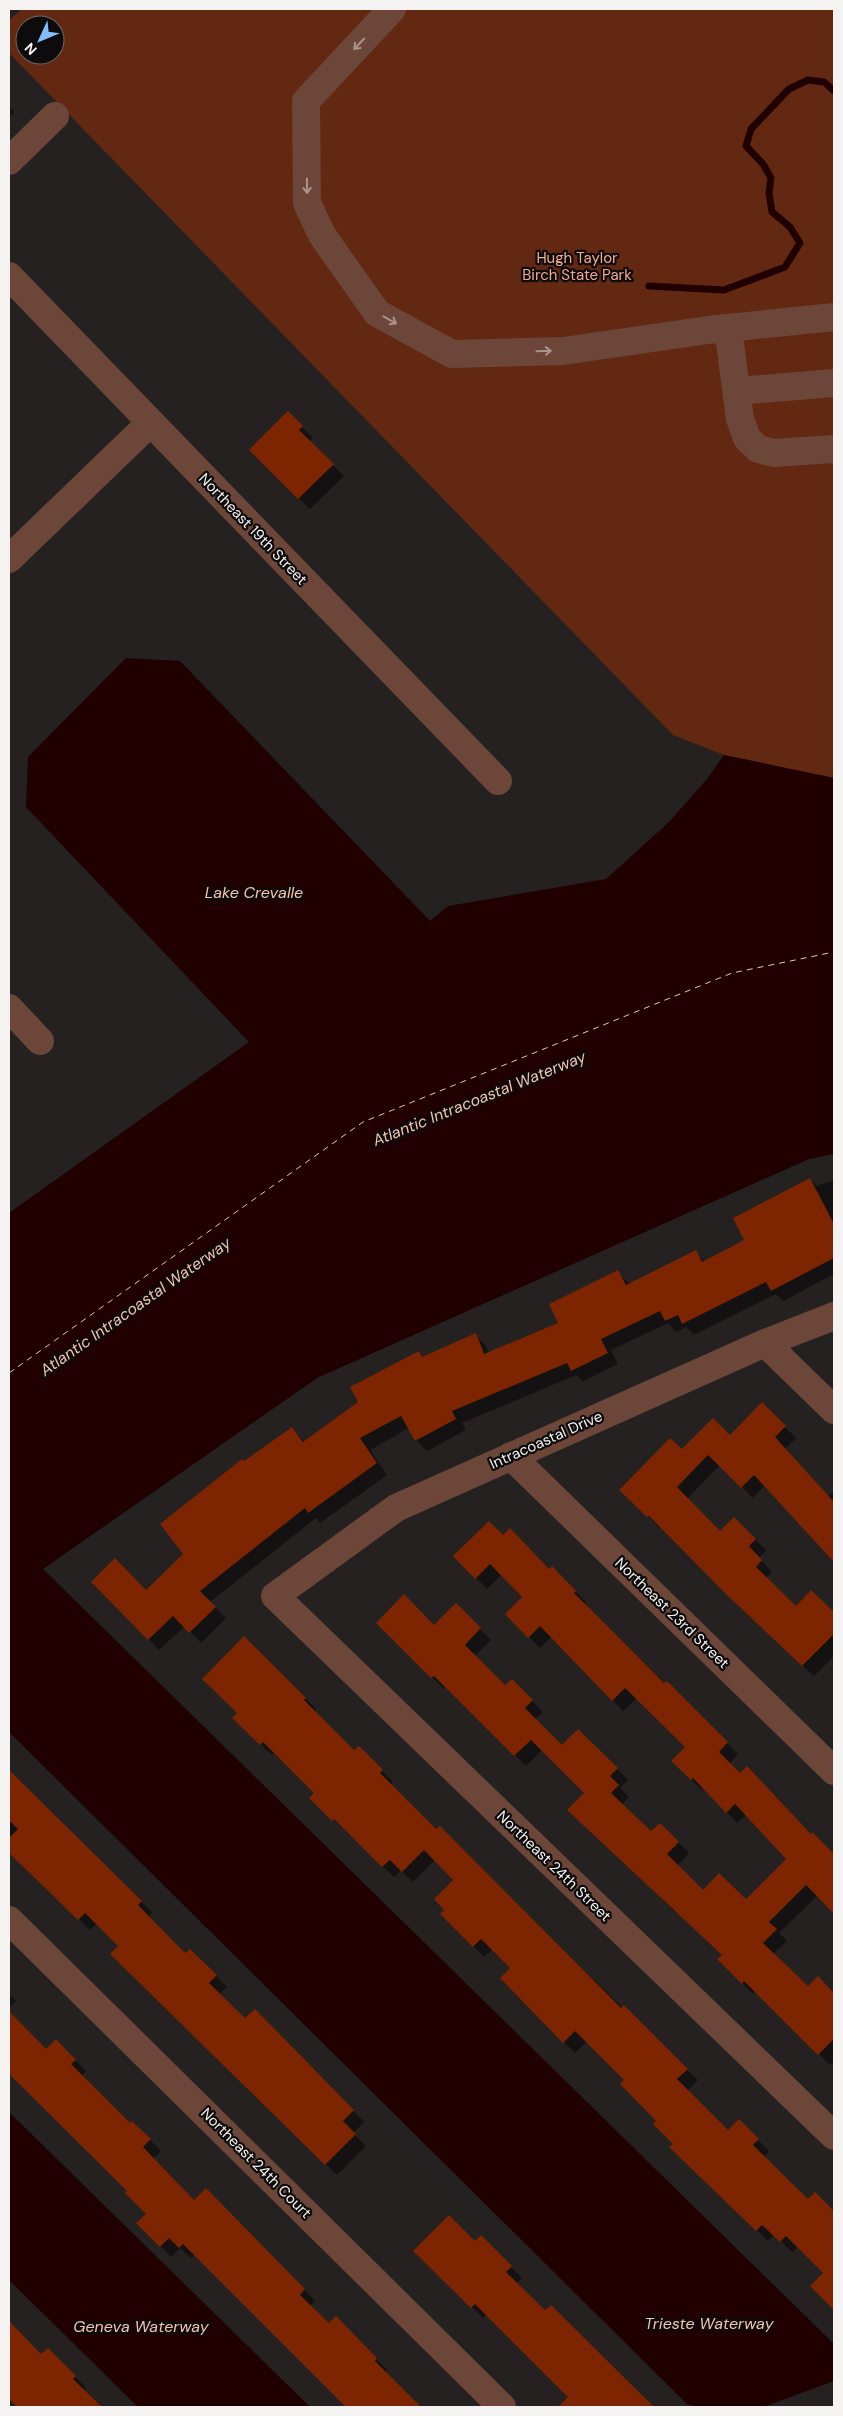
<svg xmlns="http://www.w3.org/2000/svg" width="843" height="2416" font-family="'DM Sans',sans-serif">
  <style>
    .green { fill: #632812; fill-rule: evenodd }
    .water { fill: #200000 }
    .shadow { fill: #0007 }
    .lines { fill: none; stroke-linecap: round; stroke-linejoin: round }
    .stream { stroke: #200000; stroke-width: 7 }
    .ferry { stroke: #f5c3b2; stroke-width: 1; stroke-dasharray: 6 5; stroke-linecap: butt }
    .building { fill: #7c2500 }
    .minor { stroke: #6c4639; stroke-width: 28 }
    .oneway { stroke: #aa948c }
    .labels { text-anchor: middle; stroke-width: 4.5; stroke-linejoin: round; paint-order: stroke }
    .park-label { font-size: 15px; fill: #f4aa91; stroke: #0d0b0b }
    .street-label { font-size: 15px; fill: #f5f3f2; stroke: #0d0b0b }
    .water-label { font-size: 16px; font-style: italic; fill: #f5c3b2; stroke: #0d0b0b }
  </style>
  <rect width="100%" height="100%" fill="#242120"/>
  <path class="green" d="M 22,9 L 834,9 L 834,778 L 724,755 L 673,735 L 9,53 L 9,20 ZM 25,25 L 55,25 L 55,55 L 25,55 Z"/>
  <path class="water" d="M 126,658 L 180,661 L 430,921 L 448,906 L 606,879 L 669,822 L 707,779 L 724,755 L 834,778 L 834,1154 L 809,1159 L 317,1378 L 43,1569 L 834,2344 L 834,2381 L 763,2407 L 697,2407 L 687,2404 L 9,1732 L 9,1213 L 249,1042 L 26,807 L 28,757 Z
    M 9,2112 L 310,2407 L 138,2407 L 9,2280 Z"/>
  <path class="shadow" d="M 9,106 L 14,112 L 9,118 Z
    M 288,413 L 313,438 L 309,442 L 344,476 L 310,509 L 251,450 Z
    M 810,1179 L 817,1186 L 834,1180 L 834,1274 L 783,1301 L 776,1294 L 694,1335 L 686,1327 L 677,1332 L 668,1323 L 611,1350 L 618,1364 L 583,1381 L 576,1375 L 462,1423 L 466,1430 L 427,1451 L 416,1440 L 409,1428 L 370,1450 L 387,1475 L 320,1523 L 316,1518 L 210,1602 L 226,1618 L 201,1643 L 185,1626 L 159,1650 L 93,1582 L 147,1592 L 185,1554 L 244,1463 L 292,1428 L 305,1442 L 360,1403 L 419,1353 L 423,1357 L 475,1335 L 486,1346 L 490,1354 L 560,1324 L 618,1272 L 630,1285 L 695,1252 L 705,1262 L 746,1241 Z
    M 762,1404 L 796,1438 L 785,1449 L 828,1496 L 834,1491 L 834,1560 L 765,1485 L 753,1498 L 720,1465 L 687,1499 L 720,1532 L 734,1518 L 766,1550 L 759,1558 L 772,1572 L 766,1578 L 796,1607 L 811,1591 L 834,1614 L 834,1656 L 814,1676 L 740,1606 L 661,1526 L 659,1527 L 621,1490 L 682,1451 L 730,1437 Z
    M 503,1536 L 549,1570 L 552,1568 L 586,1602 L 584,1605 L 738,1754 L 729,1764 L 812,1834 L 834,1856 L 834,1911 L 818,1895 L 779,1933 L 787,1941 L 773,1954 L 808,1988 L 818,1978 L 834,1995 L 834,2061 L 830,2065 L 755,1991 L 753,1994 L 719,1959 L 723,1955 L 678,1911 L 676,1913 L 601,1839 L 585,1793 L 542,1750 L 526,1766 L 446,1686 L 443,1688 L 378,1623 L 434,1626 L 456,1605 L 491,1640 L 475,1656 L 506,1687 L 512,1681 L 543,1712 L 535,1719 L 562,1746 L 578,1730 L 628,1780 L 620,1788 L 629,1797 L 622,1804 L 651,1833 L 660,1824 L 689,1853 L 677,1866 L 703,1892 L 746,1901 L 788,1859 L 747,1815 L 737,1823 L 704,1789 L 702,1790 L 673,1761 L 687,1747 L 637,1698 L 623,1711 L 551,1637 L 540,1648 L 506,1614 L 524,1597 L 502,1574 L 487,1589 L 455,1556 Z
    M 244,1637 L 316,1709 L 314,1712 L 354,1752 L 359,1747 L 393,1782 L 390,1785 L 698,2080 L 687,2091 L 728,2132 L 739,2121 L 769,2151 L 763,2157 L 808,2201 L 815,2194 L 834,2213 L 834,2308 L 812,2286 L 825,2273 L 798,2246 L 792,2252 L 774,2234 L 768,2241 L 671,2147 L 674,2144 L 626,2080 L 587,2041 L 575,2053 L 501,1978 L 512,1968 L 493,1949 L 484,1957 L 442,1914 L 446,1910 L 455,1880 L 435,1860 L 413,1882 L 401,1870 L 394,1877 L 311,1798 L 316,1793 L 275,1752 L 272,1755 L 233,1718 L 238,1713 Z
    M 9,1773 L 152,1912 L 148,1917 L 185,1955 L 190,1950 L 227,1987 L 219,1994 L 245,2020 L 255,2010 L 364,2122 L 353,2133 L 366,2146 L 337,2175 L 112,1954 L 120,1946 L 97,1923 L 90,1930 L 9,1852 Z
    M 9,1994 L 16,2001 L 9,2008 Z
    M 9,2013 L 46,2051 L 56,2041 L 86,2071 L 81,2076 L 130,2124 L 132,2122 L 161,2151 L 153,2159 L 194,2201 L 206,2189 L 315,2301 L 310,2306 L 328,2325 L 336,2318 L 387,2370 L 385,2372 L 419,2407 L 349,2407 L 195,2254 L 191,2258 L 180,2248 L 171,2257 L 138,2223 L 148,2214 L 129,2191 L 9,2072 Z
    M 481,2237 L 522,2278 L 516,2284 L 545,2312 L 551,2307 L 653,2407 L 577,2407 L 568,2399 L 570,2397 L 487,2314 L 483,2318 L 415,2251 L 475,2243 Z
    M 9,2323 L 41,2356 L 48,2349 L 86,2388 L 83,2391 L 100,2407 L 19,2407 L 10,2398 L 17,2391 L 9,2383 Z"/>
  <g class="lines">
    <path class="stream" d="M 649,286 L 724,290 L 785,267 L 800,243 L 790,227 L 772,212 L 769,193 L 771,178 L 763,164 L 746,146 L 751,129 L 789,89 L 808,80 L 824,82 L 834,91"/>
    <path class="ferry" d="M 9,1373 L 363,1122 L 732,973 L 834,952"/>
  </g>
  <path class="building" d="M 288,411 L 303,426 L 299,430 L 334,464 L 298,499 L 249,450 Z
    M 810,1178 L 834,1224 L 834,1258 L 771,1291 L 766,1282 L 682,1324 L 678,1315 L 665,1321 L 660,1311 L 601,1339 L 608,1353 L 571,1371 L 567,1363 L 452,1411 L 456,1419 L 415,1441 L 401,1416 L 360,1438 L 377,1463 L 308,1513 L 305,1508 L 200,1591 L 216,1607 L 189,1633 L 173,1616 L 148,1640 L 91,1582 L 115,1558 L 146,1590 L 183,1554 L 160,1524 L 242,1459 L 244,1461 L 292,1427 L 303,1442 L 358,1402 L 350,1387 L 419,1351 L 422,1357 L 476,1333 L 484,1354 L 558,1323 L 549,1304 L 618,1270 L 626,1285 L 696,1250 L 702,1262 L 744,1240 L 733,1218 Z
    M 762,1402 L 786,1426 L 775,1437 L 834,1502 L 834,1562 L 754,1475 L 741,1488 L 708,1455 L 677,1487 L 720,1531 L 734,1517 L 756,1539 L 749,1546 L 762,1560 L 756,1567 L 796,1606 L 811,1590 L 834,1612 L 834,1634 L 802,1666 L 727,1595 L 649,1516 L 647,1517 L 619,1490 L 670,1438 L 682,1449 L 713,1418 L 730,1435 Z
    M 489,1521 L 503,1535 L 510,1528 L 549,1569 L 552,1566 L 576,1591 L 574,1593 L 664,1683 L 667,1681 L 728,1742 L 719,1752 L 740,1773 L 747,1766 L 811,1834 L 812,1832 L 834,1854 L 834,1914 L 806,1885 L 769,1922 L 777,1929 L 763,1943 L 808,1986 L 818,1976 L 834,1993 L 834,2039 L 818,2055 L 744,1981 L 742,1984 L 717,1959 L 722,1955 L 567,1810 L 584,1793 L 531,1740 L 514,1756 L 434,1676 L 431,1678 L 376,1623 L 404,1594 L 434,1625 L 456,1603 L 481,1628 L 465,1645 L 505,1685 L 512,1679 L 533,1700 L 525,1708 L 562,1745 L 578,1729 L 618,1768 L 610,1776 L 619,1785 L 611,1793 L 651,1831 L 660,1823 L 679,1842 L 667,1854 L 703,1890 L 719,1873 L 746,1899 L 786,1859 L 735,1804 L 726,1813 L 693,1778 L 691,1780 L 671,1761 L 685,1747 L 625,1688 L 612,1701 L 540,1626 L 528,1638 L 505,1614 L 522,1597 L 490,1564 L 475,1579 L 453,1556 Z
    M 244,1636 L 306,1698 L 304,1700 L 354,1750 L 359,1746 L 383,1770 L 380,1773 L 436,1829 L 440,1826 L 621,2008 L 624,2005 L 688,2069 L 677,2079 L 728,2130 L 739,2119 L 759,2139 L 753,2145 L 808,2199 L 815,2192 L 834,2211 L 834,2310 L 810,2286 L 823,2273 L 786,2236 L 780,2242 L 762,2225 L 756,2231 L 669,2147 L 673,2144 L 653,2124 L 656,2121 L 620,2084 L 624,2080 L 575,2031 L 563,2043 L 500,1978 L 510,1968 L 481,1939 L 473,1947 L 440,1914 L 444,1910 L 434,1899 L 453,1880 L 424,1850 L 402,1872 L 390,1860 L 382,1867 L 334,1819 L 332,1821 L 309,1798 L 314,1793 L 263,1742 L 260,1745 L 232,1718 L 237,1713 L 202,1679 Z
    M 9,1770 L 142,1901 L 138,1905 L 185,1953 L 190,1949 L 217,1975 L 209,1983 L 245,2018 L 255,2009 L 354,2110 L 343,2121 L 356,2134 L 325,2165 L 110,1954 L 118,1946 L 85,1913 L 78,1920 L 9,1853 L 9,1838 L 18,1829 L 9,1820 Z
    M 9,2011 L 46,2049 L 56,2039 L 76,2060 L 71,2064 L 130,2123 L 132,2121 L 151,2139 L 143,2147 L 194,2200 L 206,2188 L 305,2289 L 300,2295 L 329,2323 L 336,2316 L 377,2358 L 375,2361 L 421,2407 L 346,2407 L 183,2244 L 179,2248 L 169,2238 L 160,2247 L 136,2223 L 146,2214 L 125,2193 L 127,2191 L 9,2074 Z
    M 449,2215 L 475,2241 L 481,2235 L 512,2266 L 506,2272 L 545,2310 L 551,2305 L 654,2407 L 558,2407 L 568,2397 L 475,2304 L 471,2308 L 413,2251 Z
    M 9,2321 L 41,2354 L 48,2348 L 76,2376 L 73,2379 L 102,2407 L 17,2407 L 9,2399 Z"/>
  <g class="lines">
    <path class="minor" d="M 392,9 L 306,101 L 307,203 L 322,235 L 377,313 L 452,354 L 563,351 L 708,330 L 834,317
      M 9,161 L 55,116
      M 9,276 L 498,781
      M 728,328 L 740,419 L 747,438 L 758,449 L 774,453 L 834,449
      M 737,391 L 834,383
      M 9,559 L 150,423
      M 9,1008 L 40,1041
      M 834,1316 L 765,1343 L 396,1508 L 275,1596 L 834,2136
      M 765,1343 L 834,1410
      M 511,1456 L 834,1771
      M 9,1920 L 502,2407"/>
  </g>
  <defs><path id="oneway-shaft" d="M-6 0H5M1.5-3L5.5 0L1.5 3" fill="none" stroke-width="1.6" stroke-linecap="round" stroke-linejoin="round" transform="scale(1.25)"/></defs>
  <g class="oneway">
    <use href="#oneway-shaft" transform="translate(359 44) rotate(133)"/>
    <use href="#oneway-shaft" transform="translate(307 186) rotate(89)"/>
    <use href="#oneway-shaft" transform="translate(390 320) rotate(29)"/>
    <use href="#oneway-shaft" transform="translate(544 351) rotate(-2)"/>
  </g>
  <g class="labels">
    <g class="park-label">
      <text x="577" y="263">Hugh Taylor<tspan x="577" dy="17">Birch State Park</tspan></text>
    </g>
    <g class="street-label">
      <text transform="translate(253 529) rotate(46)" y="5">Northeast 19th Street</text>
      <text transform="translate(546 1440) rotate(-24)" y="5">Intracoastal Drive</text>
      <text transform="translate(672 1613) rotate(44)" y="5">Northeast 23rd Street</text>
      <text transform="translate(554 1866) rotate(44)" y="5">Northeast 24th Street</text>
      <text transform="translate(256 2163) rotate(45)" y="5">Northeast 24th Court</text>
    </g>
    <g class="water-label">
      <text x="254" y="898">Lake Crevalle</text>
      <text transform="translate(479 1098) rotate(-22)" y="6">Atlantic Intracoastal Waterway</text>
      <text transform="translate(135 1306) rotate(-35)" y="6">Atlantic Intracoastal Waterway</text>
      <text x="709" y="2329">Trieste Waterway</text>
      <text x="141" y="2332">Geneva Waterway</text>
    </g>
  </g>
  <rect width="843" height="2416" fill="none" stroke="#f5f3f2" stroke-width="20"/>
  <g transform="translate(40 40) rotate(226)"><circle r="24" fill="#0d0b0b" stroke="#6a6867"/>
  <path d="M0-4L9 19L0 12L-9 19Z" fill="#80bdfa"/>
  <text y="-8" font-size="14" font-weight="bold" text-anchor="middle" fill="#f5f3f2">N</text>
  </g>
</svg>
